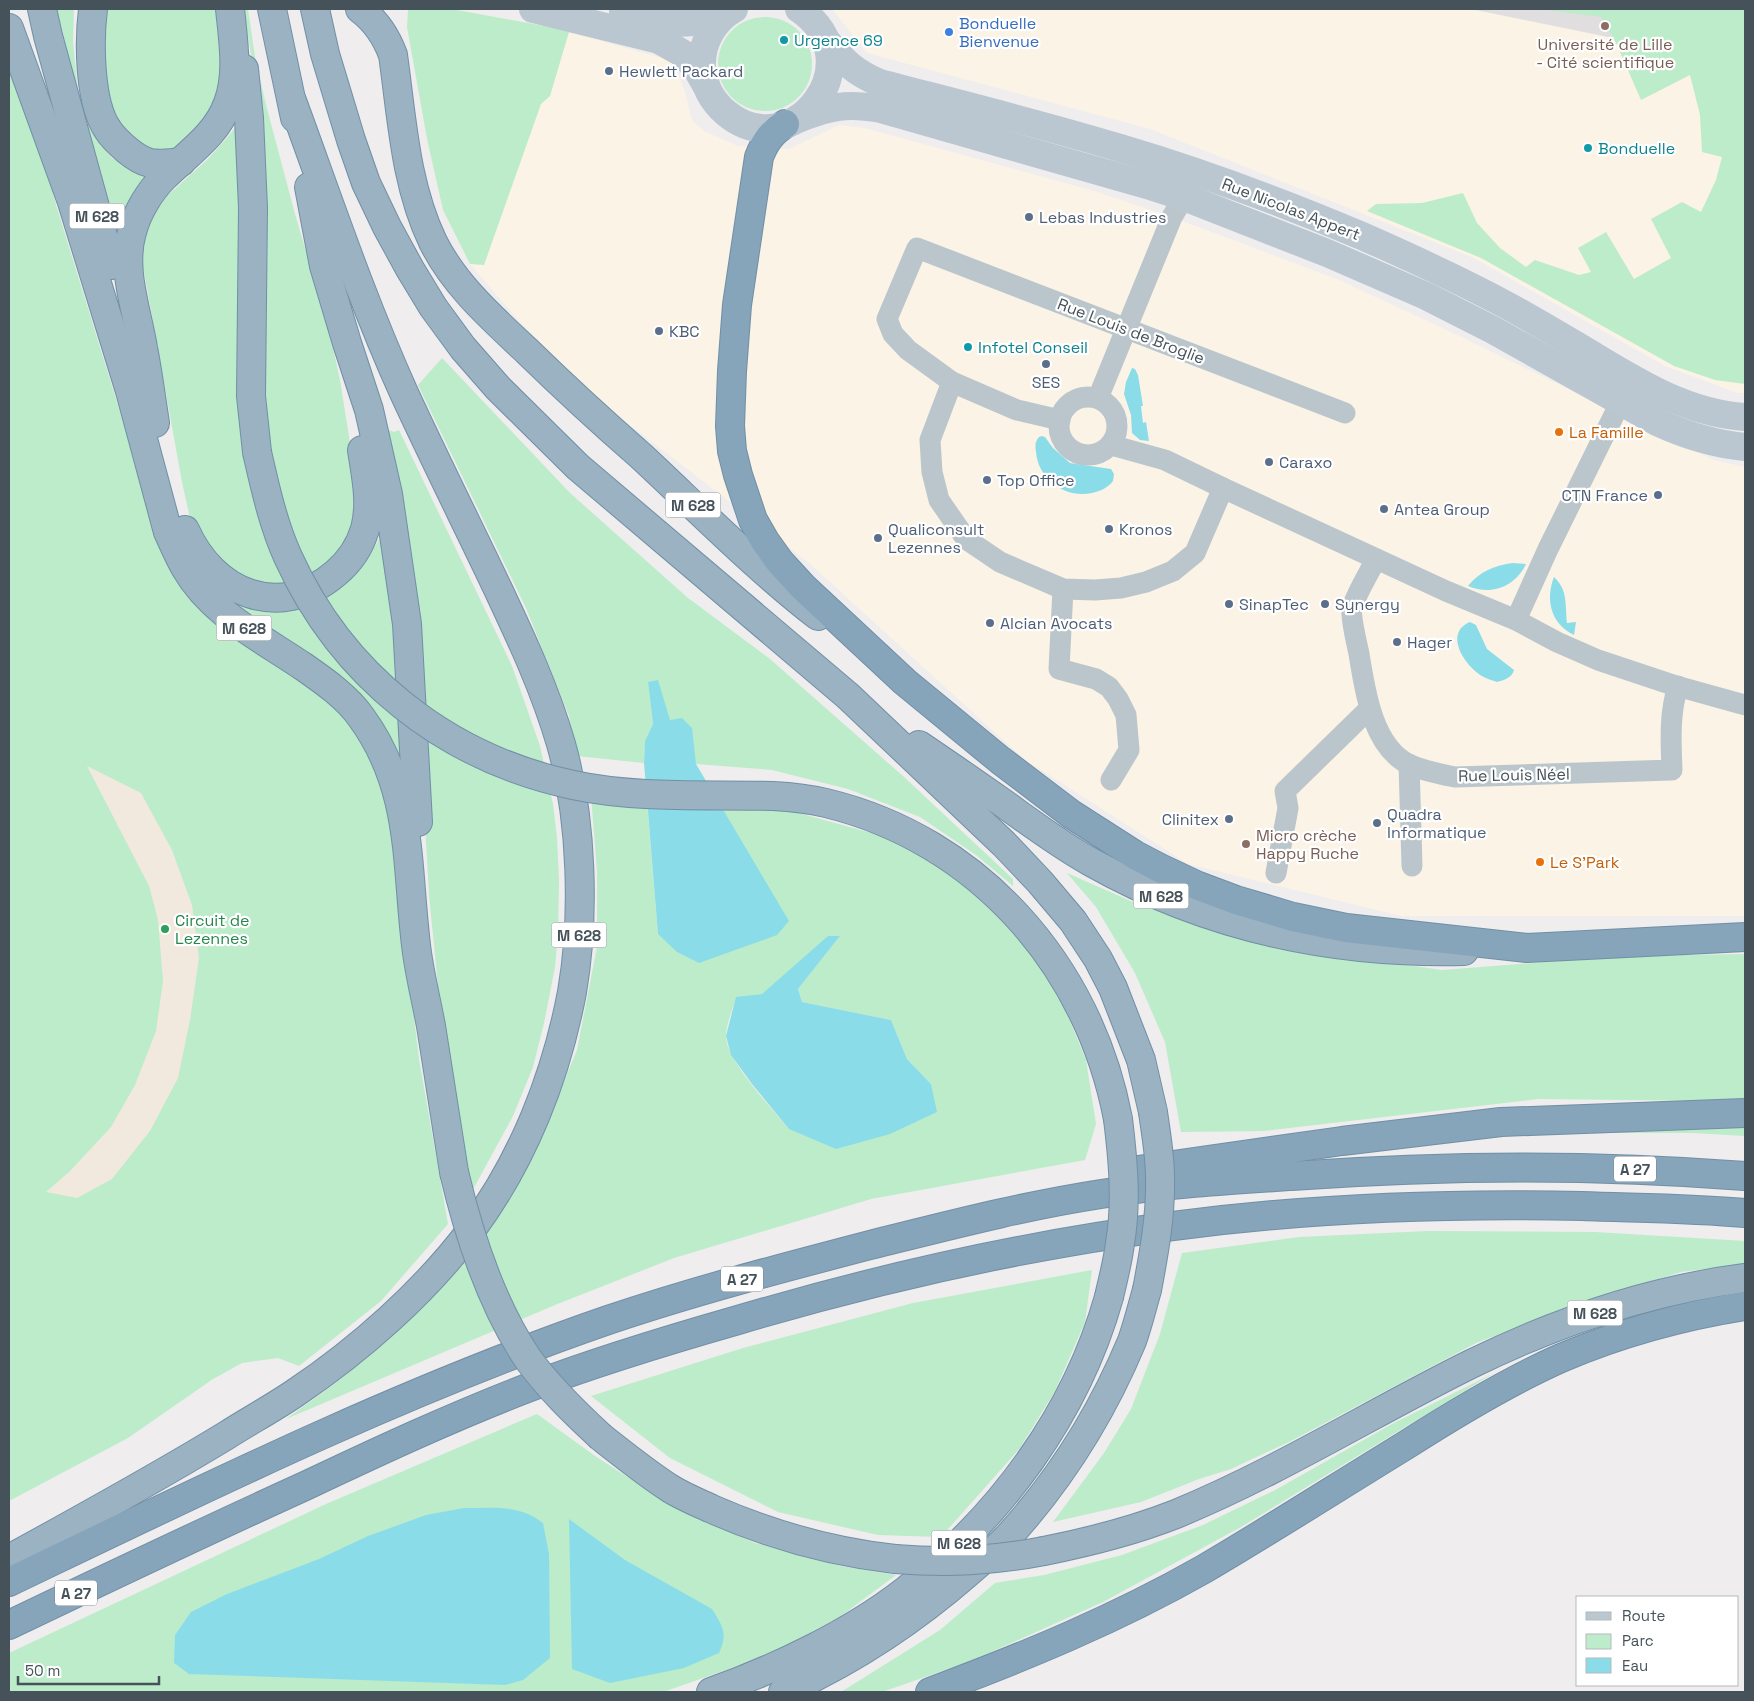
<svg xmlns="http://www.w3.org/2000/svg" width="1754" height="1701" font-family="'Space Grotesk',sans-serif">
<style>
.commercial{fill:#fbf3e5}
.education{fill:#e0dede}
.green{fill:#bcecca;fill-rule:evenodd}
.sand{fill:#f1e9dd}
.water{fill:#8adde8}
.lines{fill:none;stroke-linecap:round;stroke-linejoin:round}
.trunk-casing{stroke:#718fa6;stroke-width:30}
.motorway-casing{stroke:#718fa6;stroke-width:30}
.minor{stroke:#bbc6cc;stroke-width:21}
.secondary{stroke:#bbc7d0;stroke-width:28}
.trunk{stroke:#9ab2c2;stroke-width:28}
.motorway{stroke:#86a4ba;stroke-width:28}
.trunk-bridge-casing{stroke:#718fa6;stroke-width:30;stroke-linecap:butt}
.trunk-bridge{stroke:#9ab2c2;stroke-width:28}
.education-dot{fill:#8d6e63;stroke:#fff;stroke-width:2}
.shop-dot{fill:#3f7fe0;stroke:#fff;stroke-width:2}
.culture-dot{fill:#0f9aa8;stroke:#fff;stroke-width:2}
.service-dot{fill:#5c6f8a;stroke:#fff;stroke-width:2}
.food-dot{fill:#e8710a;stroke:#fff;stroke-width:2}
.leisure-dot{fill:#2e9e5b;stroke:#fff;stroke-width:2}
.labels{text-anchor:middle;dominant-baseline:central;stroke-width:4.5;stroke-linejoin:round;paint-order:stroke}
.shield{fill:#fff;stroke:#7e868b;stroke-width:1}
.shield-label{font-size:15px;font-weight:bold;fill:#465259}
.shop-label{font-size:16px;fill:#366cbe;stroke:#fff;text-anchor:start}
.culture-label{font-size:16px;fill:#0d838f;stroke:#fff;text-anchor:start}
.education-label{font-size:16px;fill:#785e54;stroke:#fff}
.service-label{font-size:16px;fill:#4e5e75;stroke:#fff;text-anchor:start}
.street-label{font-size:16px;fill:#465259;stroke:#fff}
.food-label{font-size:16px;fill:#c56008;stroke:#fff;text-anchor:start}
.leisure-label{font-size:16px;fill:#27864d;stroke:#fff;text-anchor:start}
</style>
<rect width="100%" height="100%" fill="#efeded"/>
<g class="commercial">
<path d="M408,9H452L550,27L673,61L684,89L692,120L704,131L738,146L789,149L839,125L865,128L1094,191L1172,217L1339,280L1451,332L1714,460L1745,467V916H1401L1188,864L1024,759L809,563L595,398L520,322L470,264L443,210L427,139L407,27Z"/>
<path d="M832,9H1471L1633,42L1745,9V393H1738L1665,366L1474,258L1150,129L867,53Z"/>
</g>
<path class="education" d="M1471,9H1681L1633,42Z"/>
<g class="green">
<path d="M50,9H74L73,42L80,110L95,137L112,158L133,168L153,172L116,252Z"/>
<path d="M103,9H220L223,41L220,87L206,122L181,147L170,151H156L144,148L130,139L108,106L100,48Z"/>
<path d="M244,9H248L255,57L266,105L295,214L330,334L340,380L356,481L355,512L351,534L341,553L301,584L262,586L213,561L190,518L182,482L142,261L144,233L157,205L209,158L231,133L237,124L263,376L259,107Z"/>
<path d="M408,9H452L550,27L569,32L550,96L541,104L484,265L470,264L443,210L427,139L407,27Z"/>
<path d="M1539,9H1745V384L1715,380L1674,366L1481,258L1367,211L1376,204L1422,203L1463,193L1477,223L1500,248L1526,267L1535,260L1579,275L1591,272L1578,248L1606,232L1634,279L1671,258L1651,219L1682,202L1701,212L1716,180L1722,157L1702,152L1700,115L1690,75L1641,100L1617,45L1601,17Z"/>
<circle cx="765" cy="64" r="47"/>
<path d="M9,53L30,110L57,208L157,532L302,679L332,704L352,727L370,759L383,789L393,845L419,1059L448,1224L381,1301L299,1366L278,1358L242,1363L213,1379L128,1438L9,1501Z"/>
<path d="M442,358L570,493L688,598L770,659L904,777L1013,879V886L976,855L920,817L848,789L772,770L696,764L648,682L653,724L645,741L644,763L577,756L569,716L526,608L418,385Z"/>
<path d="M388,430L394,432L399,430L512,666L540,746L553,804L557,838L559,881L558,932L555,967L544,1023L533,1067L513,1116L471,1193L440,1006L429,895L420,734L385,432Z"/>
<path d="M382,528L390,578L406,771L390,747L234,610L229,596L311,602L333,592L351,579L367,560L378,541Z"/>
<path d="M591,795L647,802L658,934L721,807L780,808L890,838L977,888L1052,978L1086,1060L1096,1124L1085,1160L871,1199L674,1258L555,1305L286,1419L329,1388L379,1348L433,1295L476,1248L530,1163L577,1050L597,947V872ZM840,936L798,989L802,1002L891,1020L907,1059L931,1084L789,1129C773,1110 725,1059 726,1036C726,1025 733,1008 736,998L762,994Z"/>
<path d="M1067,873L1142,906L1279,947L1442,970L1623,956L1745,954V1100L1716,1101L1539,1099L1264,1131L1181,1132L1165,1042L1135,973L1096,907Z"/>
<path d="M1745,1125V1136L1693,1133H1484Z"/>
<path d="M1428,1231L1595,1232L1745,1241V1264L1681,1272L1589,1300L1476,1343L1291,1441L1231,1469L1199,1479L1141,1502L1053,1522L1104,1453L1131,1409L1160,1334L1182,1253L1299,1237Z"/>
<path d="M1092,1270L1085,1322L1055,1391L1020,1448L941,1537L878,1535L778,1512L670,1458L591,1396L743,1348L913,1303Z"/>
<path d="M1494,1373L1241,1527L1103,1602L971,1661L882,1692H841L940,1630L995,1583L1044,1575L1122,1555L1203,1525L1277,1489L1392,1424Z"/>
<path d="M537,1414L595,1456L677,1509L755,1543L841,1566L896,1575L841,1616L769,1655L663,1692H9V1653L326,1504Z"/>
</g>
<path class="sand" d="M87,766L141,793L172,850L192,905L199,958L190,1020L178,1078L150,1131L112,1179L77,1198L46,1192L70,1171L111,1127L135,1085L156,1031L163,981L158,920L149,886Z"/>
<g class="water">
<path d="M1132,368L1135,369L1138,375L1143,406H1141L1143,423L1146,422L1149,441L1140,440L1132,433L1131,415L1124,394L1126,382Z"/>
<path d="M1042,436L1045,437L1053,448L1070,463L1111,469L1114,474L1113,481C1108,488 1100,491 1092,493C1065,499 1038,479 1036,452C1035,445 1035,442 1039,437Z"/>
<path d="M1513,563L1526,564C1515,587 1491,596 1468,586C1479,572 1495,565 1513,563Z"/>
<path d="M1554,577C1568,590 1565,604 1567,623L1576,622L1574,635C1551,624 1545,600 1554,577Z"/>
<path d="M1470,622L1476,625L1487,649L1514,670C1512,678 1504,680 1497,682C1492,680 1487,679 1482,676C1465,666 1443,633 1470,622Z"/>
<path d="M658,680L670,720L682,718L692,728L696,764L789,921L777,935L699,963L677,952L658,934L644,763L645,741L653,724L648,682Z"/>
<path d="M828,936H840L798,989L802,1002L891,1020L907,1059L931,1084L937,1112L890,1134L836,1149L789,1129L752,1084L731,1055L726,1036L736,997L762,994Z"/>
<path d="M464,1508C493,1508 519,1504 543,1523L549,1554L550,1658L523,1680L505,1685L189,1674L174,1663L175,1635L191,1612L227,1594L319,1559L368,1536L426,1515Z"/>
<path d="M569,1519L625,1560L712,1609C723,1627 728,1633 719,1653L684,1668L610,1683L572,1669Z"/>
</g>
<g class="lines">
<defs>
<g id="trunk">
<path d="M42,9L48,36L111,265"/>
<path d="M93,9C89,41 89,103 108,130C113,138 120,144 127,150C133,155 142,161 150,163C160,165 171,163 181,162"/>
<path d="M272,9L295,118"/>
<path d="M315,9L325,54L351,140L366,183L387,227L410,269L433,307L463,348L498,388L578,467L848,696L1004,844L1040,882L1073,921L1098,959L1113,988L1141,1060L1153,1112"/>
<path d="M360,9C376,21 386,36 393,55C402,118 405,184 433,242C455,286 492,318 527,351C564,387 602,422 641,456C699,510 755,567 818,616"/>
<path d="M9,28L72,202L130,391L168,532C174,545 179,557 186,569C212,614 263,639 304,667C324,681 347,697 361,717C413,788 406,862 416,945C419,972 426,999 431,1026C439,1075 446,1124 454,1172"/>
<path d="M244,69L249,118L253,208L251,396L257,452"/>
<path d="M309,187L324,266L347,343L369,410L388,494L407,624L418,822"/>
<path d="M155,423C151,398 148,373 143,348C137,311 121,269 132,232C137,212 150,191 164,177C187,154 217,135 228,103C239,74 233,39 230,9"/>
<path d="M185,530C213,593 279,622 336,573C349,562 360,546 365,529C372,503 366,477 362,450"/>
<path d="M919,745C947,764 975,783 1003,803C1031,823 1060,845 1091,862C1206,927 1333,954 1464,951"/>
<path d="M773,796C791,797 809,799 826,803C979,840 1089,966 1118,1119"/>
<path d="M601,1437C624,1455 646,1473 671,1489C684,1497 699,1503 712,1509C771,1535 832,1552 895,1559"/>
<path d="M1044,1551C1089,1542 1133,1531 1176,1514C1278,1472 1372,1413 1471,1364C1557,1322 1650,1290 1745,1278"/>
<path d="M9,1559C82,1519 155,1479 227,1435C249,1421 273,1408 295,1393C359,1350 425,1292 472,1229C523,1160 556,1077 572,992C585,917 582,818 561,744C545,689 521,638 497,587C466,522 434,458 404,393C361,298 328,199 292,101"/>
<path d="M711,1692C776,1669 851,1633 905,1591C1001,1516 1076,1414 1109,1297"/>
<path d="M783,1692C851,1662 914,1620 970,1571C982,1560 996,1550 1007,1538C1060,1480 1102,1413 1132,1341C1138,1324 1142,1307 1147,1290"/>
</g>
<g id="motorway">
<path d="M785,124C771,133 765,142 759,157L737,305L732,371L730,426L732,451L738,475L753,520L765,541L780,562L803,587L905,682L1000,760L1071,814L1135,855L1160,868L1196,885L1236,900L1293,917L1346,928L1527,948L1745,937"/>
<path d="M1138,1170L1342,1141L1501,1122L1745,1113"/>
<path d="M9,1582C205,1488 402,1391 608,1320C694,1291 782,1268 870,1245C947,1226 1023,1206 1101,1194C1164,1184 1228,1180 1291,1176C1443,1165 1594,1164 1745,1176"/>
<path d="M9,1625C107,1578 206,1531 305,1486C379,1451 454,1416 530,1387C598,1361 668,1340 738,1320C880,1278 1026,1245 1173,1226C1309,1208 1445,1203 1582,1206C1636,1208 1691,1208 1745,1213"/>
<path d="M930,1692C1024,1657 1116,1619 1204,1569C1272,1529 1339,1486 1406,1445C1456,1413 1507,1382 1561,1358C1620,1333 1682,1316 1745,1306"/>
</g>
</defs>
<use href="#trunk" class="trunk-casing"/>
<use href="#motorway" class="motorway-casing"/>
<g class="minor">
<path d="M952,382L1017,410L1060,420"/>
<circle cx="1088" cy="426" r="29"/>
<path d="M1098,398L1172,217L1184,197"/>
<path d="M1111,445L1165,460L1223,488L1195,553L1173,571L1146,582L1121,588L1095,590L1063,589L1000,562L966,539L939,500L932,472L930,440L952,382L908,350L893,334L887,319L917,248L1345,413"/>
<path d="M1223,488L1446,591L1516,620L1557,642L1598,660L1673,685L1745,705"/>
<path d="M1376,559C1369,573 1356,594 1352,608C1350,616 1357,644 1359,654C1365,690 1372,747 1410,765C1424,771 1440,774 1455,777L1672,770C1671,742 1669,714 1678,686"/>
<path d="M1063,589L1059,669L1096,679L1109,687L1118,699L1126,715L1129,750L1111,780"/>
<path d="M1516,620L1548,549L1620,403"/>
<path d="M1409,764L1412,866"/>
<path d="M1276,873L1288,808L1285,791L1369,709"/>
</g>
<g class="secondary">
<path d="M533,9L659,40L682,53L698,71L706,85"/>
<path d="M734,9C714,20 701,43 702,66C703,84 712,101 726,113C792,168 876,61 799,9"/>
<path d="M623,12C645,17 669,25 692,22C705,20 717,15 729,11"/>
<path d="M825,39C842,60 855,73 880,83C960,104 1041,124 1120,148C1201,172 1284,203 1362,236C1412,258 1462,281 1510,307C1537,322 1564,338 1591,354C1639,383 1687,413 1745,417"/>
<path d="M798,119C830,106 847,103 881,109L1147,185L1184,197L1327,253L1426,296L1493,330L1657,422C1685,435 1714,444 1745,447"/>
</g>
<use href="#trunk" class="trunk"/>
<use href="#motorway" class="motorway"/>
<defs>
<g id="trunk-bridge">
<path d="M257,452C265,487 273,524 288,557C342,676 446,758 573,785C639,799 706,794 773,796"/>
<path d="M454,1172C469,1236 491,1304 528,1359C549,1388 575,1413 601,1437"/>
<path d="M1147,1290C1154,1253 1161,1215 1160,1177C1160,1155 1156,1134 1153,1112"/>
<path d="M1109,1297C1113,1279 1118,1261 1120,1243C1127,1202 1123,1160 1118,1119"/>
<path d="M895,1559C948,1563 992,1561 1044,1551"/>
</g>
</defs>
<use href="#trunk-bridge" class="trunk-bridge-casing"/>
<use href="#trunk-bridge" class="trunk-bridge"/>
</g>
<g class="education-dot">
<circle cx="1605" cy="26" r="5"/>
<circle cx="1246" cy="844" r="5"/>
</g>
<circle class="shop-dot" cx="949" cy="32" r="5"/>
<g class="culture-dot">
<circle cx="784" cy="40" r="5"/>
<circle cx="1588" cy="148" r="5"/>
<circle cx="968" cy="347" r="5"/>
</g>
<g class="service-dot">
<circle cx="609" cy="71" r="5"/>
<circle cx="1029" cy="217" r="5"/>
<circle cx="659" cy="331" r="5"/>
<circle cx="1046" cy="364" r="5"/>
<circle cx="1269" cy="462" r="5"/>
<circle cx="987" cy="480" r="5"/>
<circle cx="1658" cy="495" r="5"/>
<circle cx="1384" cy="509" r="5"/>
<circle cx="1109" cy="529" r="5"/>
<circle cx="878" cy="538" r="5"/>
<circle cx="1229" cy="604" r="5"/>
<circle cx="1325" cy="604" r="5"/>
<circle cx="990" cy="623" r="5"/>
<circle cx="1397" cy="642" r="5"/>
<circle cx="1229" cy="819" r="5"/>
<circle cx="1377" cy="823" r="5"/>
</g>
<g class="food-dot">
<circle cx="1559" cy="432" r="5"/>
<circle cx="1540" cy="862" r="5"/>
</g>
<circle class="leisure-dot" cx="165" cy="929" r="5"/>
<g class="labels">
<g class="shield">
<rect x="69.5" y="203.5" width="55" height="25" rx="4"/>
<rect x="665.5" y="492.5" width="55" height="25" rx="4"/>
<rect x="216.5" y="615.5" width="55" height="25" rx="4"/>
<rect x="1133.5" y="883.5" width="55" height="25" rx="4"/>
<rect x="551.5" y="922.5" width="55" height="25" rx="4"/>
<rect x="1614" y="1156.5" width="42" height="25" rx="4"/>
<rect x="721" y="1266.5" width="42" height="25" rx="4"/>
<rect x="1567.5" y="1300.5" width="55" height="25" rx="4"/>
<rect x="931.5" y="1530.5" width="55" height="25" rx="4"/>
<rect x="55" y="1580.5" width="42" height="25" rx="4"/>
</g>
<g class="shield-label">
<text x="97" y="216">M 628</text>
<text x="693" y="505">M 628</text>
<text x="244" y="628">M 628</text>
<text x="1161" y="896">M 628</text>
<text x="579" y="935">M 628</text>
<text x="1635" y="1169">A 27</text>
<text x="742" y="1279">A 27</text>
<text x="1595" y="1313">M 628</text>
<text x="959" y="1543">M 628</text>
<text x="76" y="1593">A 27</text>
</g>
<g class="shop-label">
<text x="959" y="23">Bonduelle<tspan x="959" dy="18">Bienvenue</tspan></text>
</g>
<g class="culture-label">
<text x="794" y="40">Urgence 69</text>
<text x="1598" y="148">Bonduelle</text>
<text x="978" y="347">Infotel Conseil</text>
</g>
<g class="education-label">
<text x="1605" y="44">Université de Lille<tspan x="1605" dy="18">‐ Cité scientifique</tspan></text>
<text x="1256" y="835" text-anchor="start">Micro crèche<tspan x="1256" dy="18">Happy Ruche</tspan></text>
</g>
<g class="service-label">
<text x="619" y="71">Hewlett Packard</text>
<text x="1039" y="217">Lebas Industries</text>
<text x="669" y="331">KBC</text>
<text x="1046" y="382" text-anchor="middle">SES</text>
<text x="1279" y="462">Caraxo</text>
<text x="997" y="480">Top Office</text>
<text x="1648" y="495" text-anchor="end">CTN France</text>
<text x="1394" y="509">Antea Group</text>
<text x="888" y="529">Qualiconsult<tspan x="888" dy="18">Lezennes</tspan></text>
<text x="1119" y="529">Kronos</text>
<text x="1239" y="604">SinapTec</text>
<text x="1335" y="604">Synergy</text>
<text x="1000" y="623">Alcian Avocats</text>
<text x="1407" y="642">Hager</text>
<text x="1387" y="814">Quadra<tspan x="1387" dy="18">Informatique</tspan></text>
<text x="1219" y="819" text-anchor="end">Clinitex</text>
</g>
<g class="street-label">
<text transform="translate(1291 209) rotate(21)">Rue Nicolas Appert</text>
<text transform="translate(1131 331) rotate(21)">Rue Louis de Broglie</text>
<text transform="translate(1514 775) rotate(-1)">Rue Louis Néel</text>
</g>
<g class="food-label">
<text x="1569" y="432">La Famille</text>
<text x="1550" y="862">Le S'Park</text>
</g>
<g class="leisure-label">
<text x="175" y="920">Circuit de<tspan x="175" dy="18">Lezennes</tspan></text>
</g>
</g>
<rect width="1754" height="1701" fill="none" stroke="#465259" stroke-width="20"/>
<rect x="1576" y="1596" width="162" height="90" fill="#ffffff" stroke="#b5babd"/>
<rect x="1586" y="1612" width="25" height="8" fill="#bbc7d0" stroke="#b5babd"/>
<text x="1622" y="1621" font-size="15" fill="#465259">Route</text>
<rect x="1586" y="1634" width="25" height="15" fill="#bcecca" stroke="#b5babd"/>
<text x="1622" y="1646" font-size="15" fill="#465259">Parc</text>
<rect x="1586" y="1658" width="25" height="15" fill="#8adde8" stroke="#b5babd"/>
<text x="1622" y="1671" font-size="15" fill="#465259">Eau</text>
<path d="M18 1676v8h141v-8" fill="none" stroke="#465259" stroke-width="2.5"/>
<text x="25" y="1676" font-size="15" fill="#465259" stroke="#ffffff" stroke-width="4" paint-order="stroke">50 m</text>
</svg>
